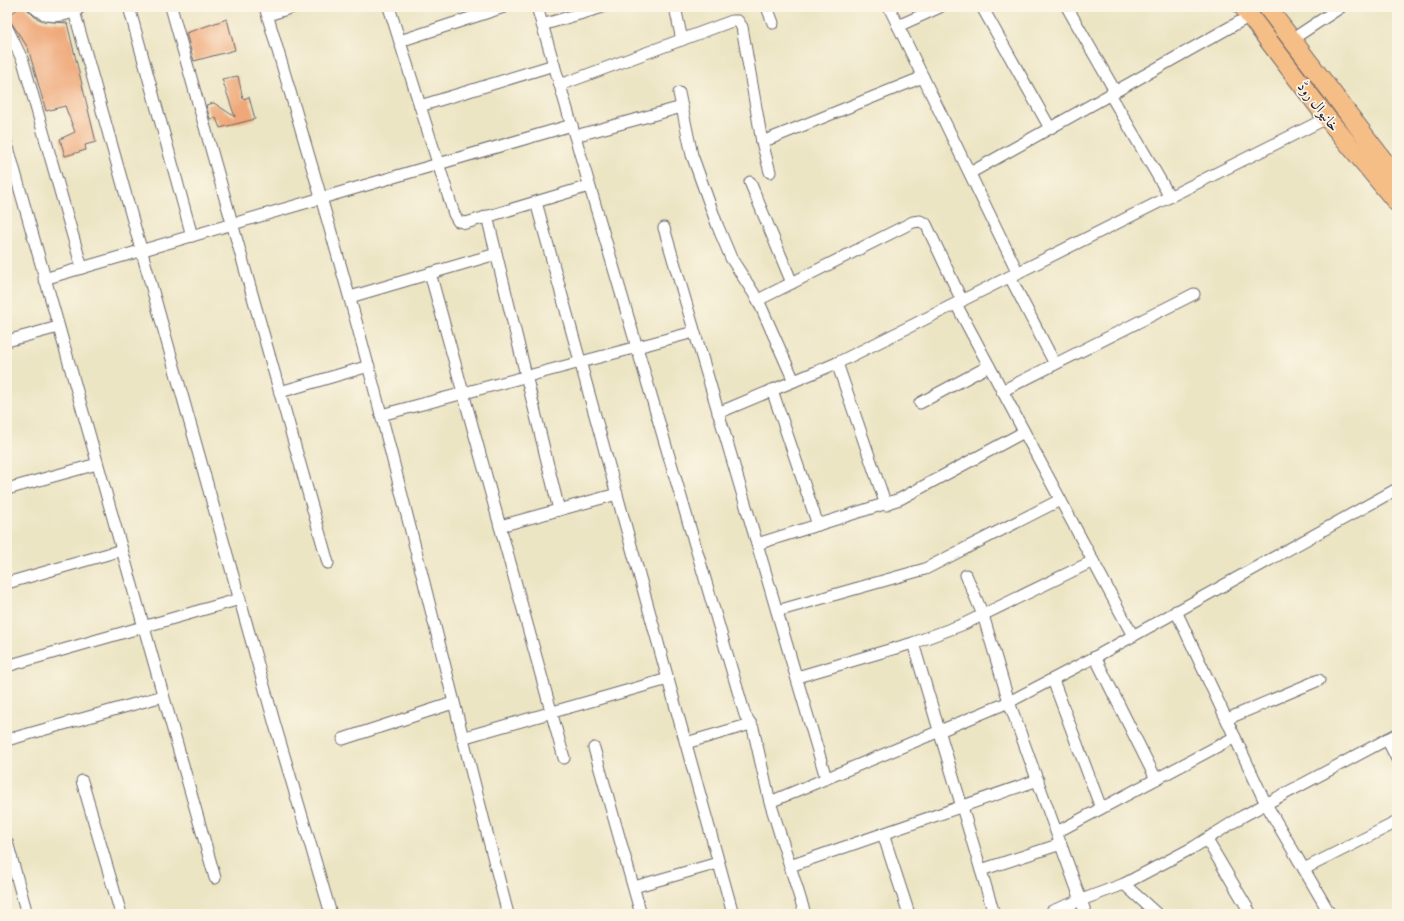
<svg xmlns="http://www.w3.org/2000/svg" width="1404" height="921" font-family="'EB Garamond',Amiri,serif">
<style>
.building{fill:#efa879}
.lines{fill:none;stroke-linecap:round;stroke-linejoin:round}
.minor-casing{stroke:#69666b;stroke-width:13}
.primary-casing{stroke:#69666b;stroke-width:20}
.minor{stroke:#fff;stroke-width:11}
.primary{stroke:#f6be87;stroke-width:18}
.labels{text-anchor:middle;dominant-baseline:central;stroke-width:3.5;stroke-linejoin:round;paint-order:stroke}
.street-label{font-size:15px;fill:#22223b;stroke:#fcf5e5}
</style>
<rect width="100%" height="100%" fill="#fcf5e5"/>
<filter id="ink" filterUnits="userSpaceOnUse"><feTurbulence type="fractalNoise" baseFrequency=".025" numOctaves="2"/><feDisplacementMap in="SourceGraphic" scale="8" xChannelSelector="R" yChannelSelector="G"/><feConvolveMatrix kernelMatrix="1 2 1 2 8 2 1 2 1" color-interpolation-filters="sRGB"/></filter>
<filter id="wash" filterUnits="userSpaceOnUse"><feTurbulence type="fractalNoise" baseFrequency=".012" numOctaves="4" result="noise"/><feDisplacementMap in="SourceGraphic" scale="16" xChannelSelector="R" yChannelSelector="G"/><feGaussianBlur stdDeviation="0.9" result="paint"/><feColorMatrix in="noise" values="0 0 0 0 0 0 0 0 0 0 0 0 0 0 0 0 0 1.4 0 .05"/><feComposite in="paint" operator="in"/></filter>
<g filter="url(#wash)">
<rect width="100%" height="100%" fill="#ece5c4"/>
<g id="blocks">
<g class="building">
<path d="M21,7H25L35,17L43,21L67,23L96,142L85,145L86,150L65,156L60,139L75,132L65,106L46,111L28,48L7,16Z"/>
<path d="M227,19L235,50L194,61L186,33Z"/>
<path d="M238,76L243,99L249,97L255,119L220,128L216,118L210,119L206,105L214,103L235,117L222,79Z"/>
</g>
</g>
</g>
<g filter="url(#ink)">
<use href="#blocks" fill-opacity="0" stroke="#69666b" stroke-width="1"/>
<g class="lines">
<defs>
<g id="minor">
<path d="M34,7C47,20 68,17 81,7"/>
<path d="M129,7L192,236"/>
<path d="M171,7L328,563"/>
<path d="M265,7C300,126 336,245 368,365C417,548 460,732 508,914"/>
<path d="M389,7L454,214L458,221L466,223L589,186"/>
<path d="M537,7L745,715L753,728L770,802L805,914"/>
<path d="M675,7L682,40"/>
<path d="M767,7L773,23"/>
<path d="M889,7L1018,273"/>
<path d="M982,7L1050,128"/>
<path d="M1067,7L1115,91"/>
<path d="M74,11L275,725L331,914"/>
<path d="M268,15L293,7"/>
<path d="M542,25L603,7"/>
<path d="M898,26L940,7"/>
<path d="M7,28L23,61L82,268"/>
<path d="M1291,40L1341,7"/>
<path d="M400,41L504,7"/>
<path d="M560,85L732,21H738L742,27L762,142L770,172"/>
<path d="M679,93L692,155L718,227L731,258L758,300L794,381"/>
<path d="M1110,94L1170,197"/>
<path d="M420,106L554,65"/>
<path d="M575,136L682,107"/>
<path d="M762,142L923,77"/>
<path d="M7,144L215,878"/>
<path d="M970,173L1250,16"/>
<path d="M750,182L792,283"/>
<path d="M536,202L733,914"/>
<path d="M487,216L559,510"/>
<path d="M664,228L826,778"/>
<path d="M430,273L564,758"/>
<path d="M1010,277L1055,364"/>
<path d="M44,279L572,125"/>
<path d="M350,297L496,254"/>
<path d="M758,300L913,222L920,221L926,224L962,301"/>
<path d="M956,304L1133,636"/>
<path d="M7,341L58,327"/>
<path d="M837,363L886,505"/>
<path d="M772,390L818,525"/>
<path d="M1002,391L1194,294"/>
<path d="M280,392L369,366"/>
<path d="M920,403L989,366"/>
<path d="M718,413L837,363L1327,118"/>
<path d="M381,415L694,332"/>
<path d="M7,489L97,464"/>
<path d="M500,526L617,494"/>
<path d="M757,544L900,499L1024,432"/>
<path d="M966,575L983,615L1009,702L1086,914"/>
<path d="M7,583L122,550"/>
<path d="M777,611L925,569L1060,500"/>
<path d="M1176,611L1266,804L1330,914"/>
<path d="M913,643L994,914"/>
<path d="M1095,657L1156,779"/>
<path d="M7,666L240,599"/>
<path d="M797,677L913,643L964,624L1093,561"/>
<path d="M1053,680L1101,808"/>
<path d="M1227,719L1319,680"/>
<path d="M462,738L668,679"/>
<path d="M343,739L453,703"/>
<path d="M1387,739L1397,759"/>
<path d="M7,740L163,696"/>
<path d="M686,743L751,724"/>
<path d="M594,748L641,914"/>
<path d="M82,781L121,914"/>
<path d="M770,802L1009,702L1095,657L1397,489"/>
<path d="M1057,832L1235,737"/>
<path d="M883,834L909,914"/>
<path d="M1207,840L1251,914"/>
<path d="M7,842L27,914"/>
<path d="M790,866L1038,780"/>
<path d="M1304,869L1397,822"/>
<path d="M981,870L1061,844"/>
<path d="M1124,884L1157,914"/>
<path d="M634,887L718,863"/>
<path d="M1052,911L1124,884L1194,847L1243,816L1397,734"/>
</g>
<g id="primary">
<path d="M1243,7L1327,118L1397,203"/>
<path d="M1267,7L1397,178"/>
</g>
</defs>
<use href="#minor" class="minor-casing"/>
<use href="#primary" class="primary-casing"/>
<use href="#minor" class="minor"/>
<use href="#primary" class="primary"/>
</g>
</g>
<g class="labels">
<g class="street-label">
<text transform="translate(1319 106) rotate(52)">خانیوال روڈ</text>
</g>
</g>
<rect width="1404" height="921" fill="none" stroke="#fcf5e5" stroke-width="24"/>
</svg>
